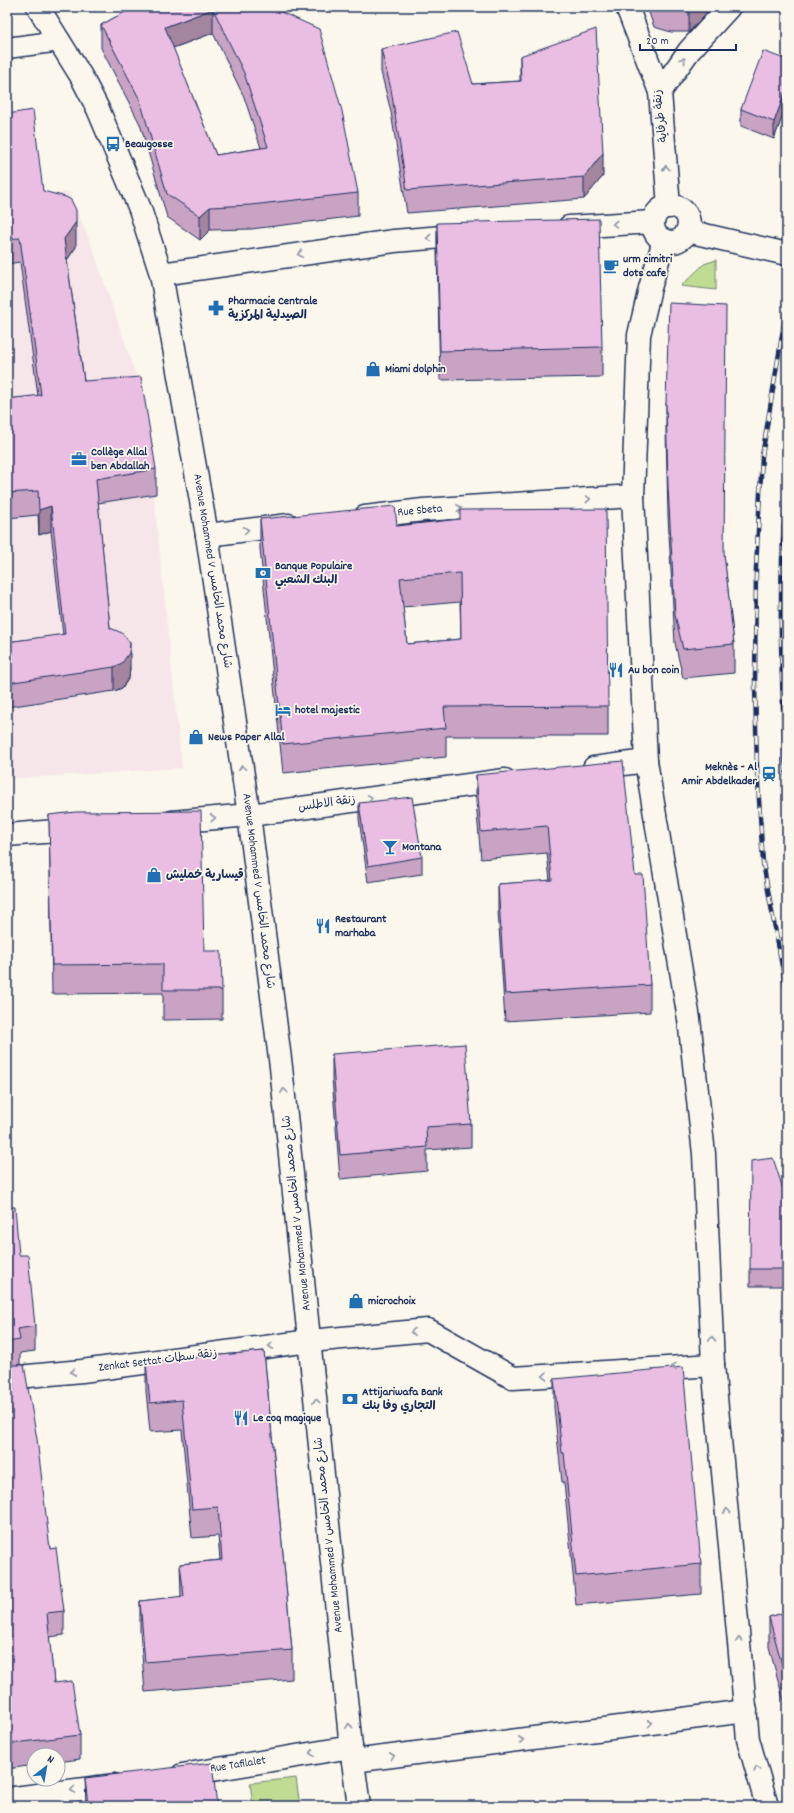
<svg xmlns="http://www.w3.org/2000/svg" width="794" height="1813" font-family="Dekko,'Playpen Sans Arabic',sans-serif">
<style>
.built{fill:#f6e6e9}
.green{fill:#c0db92;stroke:#6e8578}
.lines{fill:none;stroke-linecap:round;stroke-linejoin:round}
.pedestrian-casing{stroke:#1b2f5e;stroke-width:23}
.minor-casing{stroke:#1b2f5e;stroke-width:25}
.secondary-casing{stroke:#1b2f5e;stroke-width:25}
.pedestrian{stroke:#fbf7ec;stroke-width:20}
.minor{stroke:#fbf7ec;stroke-width:22}
.secondary{stroke:#fbf7ec;stroke-width:22}
.rail-casing{stroke:#1b2f5e;stroke-width:4.5}
.rail{stroke:#fbf7ec;stroke-width:3;stroke-dasharray:9;stroke-linecap:butt}
.wall{fill:#c9a3c3;stroke:#1b2f5e;fill-rule:evenodd}
.shaded-wall{fill:#a4859f;stroke:#1b2f5e}
.building{fill:#eabee3;stroke:#1b2f5e;fill-rule:evenodd}
.oneway{stroke:#8b93a5}
.labels{text-anchor:middle;dominant-baseline:central;stroke-width:3.5;stroke-linejoin:round;paint-order:stroke}
.street-label{font-size:12px;fill:#1b2f5e;stroke:#fbf7ec}
.poi-label{font-size:12px;font-weight:bold;fill:#1b2f5e;stroke:#fbf7ec;text-anchor:start}
</style>
<rect width="100%" height="100%" fill="#fbf7ec"/>
<filter id="ink" filterUnits="userSpaceOnUse"><feTurbulence type="fractalNoise" baseFrequency=".025" numOctaves="2"/><feDisplacementMap in="SourceGraphic" scale="8" xChannelSelector="R" yChannelSelector="G"/><feConvolveMatrix kernelMatrix="1 2 1 2 8 2 1 2 1" color-interpolation-filters="sRGB"/></filter>
<g filter="url(#ink)">
<path class="built" d="M69,192L92,246L144,399L182,768L7,779V198Z"/>
<g class="green">
<path d="M716,260V290L681,286L704,264Z"/>
<path d="M296,1778L300,1806H253L250,1783Z"/>
</g>
<g class="lines">
<defs>
<path id="pedestrian" d="M7,48L60,41"/>
<g id="minor">
<path d="M627,7L660,92L669,207"/>
<path d="M660,92L689,51L729,7"/>
<circle cx="671" cy="224" r="18"/>
<path d="M569,227L653,222"/>
<path d="M687,231L787,254"/>
<path d="M664,240L650,288L639,335L633,496L646,761L689,1019L704,1154L713,1365L748,1739L767,1806"/>
<path d="M161,274L394,241L467,235"/>
<path d="M365,517L423,510L633,496"/>
<path d="M207,535L289,525"/>
<path d="M594,768L646,761"/>
<path d="M172,822L249,815L505,780"/>
<path d="M7,835L80,829"/>
<path d="M7,1378L82,1371L310,1341L428,1330L513,1378L713,1365"/>
<path d="M353,1761L746,1711"/>
<path d="M182,1775L351,1747"/>
<path d="M7,1799L115,1785"/>
</g>
<path id="secondary" d="M38,7L81,76L98,109L140,209L161,274L207,535L249,815L281,1067L351,1747L359,1806"/>
</defs>
<use href="#pedestrian" class="pedestrian-casing"/>
<use href="#minor" class="minor-casing"/>
<use href="#secondary" class="secondary-casing"/>
<use href="#pedestrian" class="pedestrian"/>
<use href="#minor" class="minor"/>
<use href="#secondary" class="secondary"/>
<defs>
<g id="rail">
<path d="M787,305L762,456L756,568L755,685L757,768L763,863L787,993"/>
<path d="M787,493C776,592 782,692 787,791"/>
</g>
</defs>
<use href="#rail" class="rail-casing"/>
<use href="#rail" class="rail"/>
</g>
<g class="wall">
<path d="M134,7H270L358,193V216L251,229L210,230L200,240L167,217L140,124L101,48V25ZM213,33L244,97L261,148L216,155L173,48Z"/>
<path d="M647,7H712L689,32H671L654,27Z"/>
<path d="M381,49L473,84L520,81V56L603,176L584,199L407,213L391,112L381,72Z"/>
<path d="M787,60V104L774,139L741,126V109Z"/>
<path d="M7,114L43,191L76,247L67,260L84,381L156,469V494L98,503L110,628L130,667L129,678L122,688L114,691L7,707V642L63,635L51,531L39,535L38,515L7,518V399L38,396L20,262L7,264Z"/>
<path d="M437,223L602,347V377L440,380L437,252Z"/>
<path d="M666,403L724,555L734,644V673L683,678L675,643L668,516L666,431Z"/>
<path d="M260,519L397,526L460,519L608,706V736H446V757L283,773L260,549ZM460,602L461,639L407,644L403,607Z"/>
<path d="M476,775L635,875L650,985V1012L505,1021L498,911V884L550,881L547,853L481,859L476,802Z"/>
<path d="M359,803L422,857V874L368,882L359,819Z"/>
<path d="M49,815L204,951L222,990V1019L163,1020V993L52,994Z"/>
<path d="M332,1054L471,1124V1147L427,1150V1171L340,1179L332,1078Z"/>
<path d="M787,1201V1286H750V1269Z"/>
<path d="M7,1207L19,1255L35,1326V1351L20,1353V1364L17,1365L50,1549L64,1611V1635L49,1637L54,1683L80,1735V1759L58,1762V1755H34V1765L7,1769Z"/>
<path d="M264,1351L292,1650V1679L145,1692L140,1630V1601L181,1597L180,1564L220,1560L218,1536L192,1538L182,1430L150,1432L146,1391V1362Z"/>
<path d="M554,1379L701,1564V1594L576,1605L564,1482H562L554,1408Z"/>
<path d="M787,1612V1713L769,1647V1617Z"/>
<path d="M85,1778L217,1806H86Z"/>
</g>
<g class="shaded-wall">
<path d="M689,7H712L689,32Z"/>
<path d="M213,9V33L165,51V27Z"/>
<path d="M787,87V104L774,139V122Z"/>
<path d="M603,153V176L584,199V177Z"/>
<path d="M210,207V230L200,240V216Z"/>
<path d="M76,222V247L64,264V239Z"/>
<path d="M51,506V531L39,535V510Z"/>
<path d="M130,643V667L129,678L122,688L114,691V667Z"/>
</g>
<g class="building">
<path d="M134,7H270L319,29L342,111L358,193L251,205L210,207L200,216L167,194L140,100L101,25ZM213,9L244,73L268,147L216,155L165,27Z"/>
<path d="M596,29L603,153L584,177L407,190L391,89L381,49L457,32L473,84L521,81L520,56Z"/>
<path d="M763,51L787,60V87L774,122L741,109Z"/>
<path d="M33,110L43,191L66,197L71,200L76,210V222L64,239L84,381L141,377L156,469L96,479L110,628L122,633L130,643L129,653L122,663L114,667L7,683V642L65,634L51,506L39,510L38,491L7,493V399L41,395L20,238L7,239V114Z"/>
<path d="M599,219L602,347L440,351L437,223Z"/>
<path d="M669,303L726,306L724,553L734,644L683,649L675,615L668,487L666,403Z"/>
<path d="M395,506L397,526L460,519V510L606,509L608,706L444,707L446,728L283,744L260,519ZM460,573L461,639L407,644L400,578Z"/>
<path d="M623,761L635,875H643L650,985L505,994L498,884L552,880L547,826L481,832L476,775Z"/>
<path d="M412,797L422,857L368,866L359,803Z"/>
<path d="M201,811L204,951H221L222,990H163V964L52,965L49,815L76,812Z"/>
<path d="M465,1044L471,1124L426,1127L427,1147L340,1155L332,1054Z"/>
<path d="M773,1158L787,1201V1269H750L751,1161Z"/>
<path d="M7,1207H15L19,1255H28L35,1326L18,1329L20,1340L7,1342Z"/>
<path d="M264,1351L292,1650L145,1662L140,1601L184,1596L180,1564L222,1560L218,1507L192,1509L182,1400L150,1403L146,1362Z"/>
<path d="M7,1365H24L37,1439L50,1549L56,1548L64,1611L47,1613L54,1683L72,1681L80,1735L7,1744Z"/>
<path d="M683,1367L701,1564L576,1576L564,1453H562L554,1379Z"/>
<path d="M787,1612V1683L769,1617Z"/>
<path d="M212,1763L217,1806H88L85,1778Z"/>
</g>
<defs><path id="oneway-chevron" d="M-2-3.5L2.5 0L-2 3.5" fill="none" stroke-width="1.6" stroke-linecap="round" stroke-linejoin="round"/></defs>
<g class="oneway">
<use href="#oneway-chevron" transform="translate(683 60) rotate(-54)"/>
<use href="#oneway-chevron" transform="translate(666 168) rotate(-95)"/>
<use href="#oneway-chevron" transform="translate(615 224) rotate(176)"/>
<use href="#oneway-chevron" transform="translate(429 238) rotate(176)"/>
<use href="#oneway-chevron" transform="translate(300 254) rotate(172)"/>
<use href="#oneway-chevron" transform="translate(588 499) rotate(-4)"/>
<use href="#oneway-chevron" transform="translate(459 508) rotate(-4)"/>
<use href="#oneway-chevron" transform="translate(246 530) rotate(-7)"/>
<use href="#oneway-chevron" transform="translate(242 768) rotate(-98)"/>
<use href="#oneway-chevron" transform="translate(370 798) rotate(-8)"/>
<use href="#oneway-chevron" transform="translate(213 818) rotate(-5)"/>
<use href="#oneway-chevron" transform="translate(284 1091) rotate(-97)"/>
<use href="#oneway-chevron" transform="translate(413 1332) rotate(175)"/>
<use href="#oneway-chevron" transform="translate(712 1339) rotate(-92)"/>
<use href="#oneway-chevron" transform="translate(271 1346) rotate(173)"/>
<use href="#oneway-chevron" transform="translate(674 1367) rotate(176)"/>
<use href="#oneway-chevron" transform="translate(73 1372) rotate(174)"/>
<use href="#oneway-chevron" transform="translate(545 1376) rotate(176)"/>
<use href="#oneway-chevron" transform="translate(316 1401) rotate(-96)"/>
<use href="#oneway-chevron" transform="translate(727 1511) rotate(-95)"/>
<use href="#oneway-chevron" transform="translate(739 1640) rotate(-95)"/>
<use href="#oneway-chevron" transform="translate(650 1723) rotate(-7)"/>
<use href="#oneway-chevron" transform="translate(349 1726) rotate(-96)"/>
<use href="#oneway-chevron" transform="translate(521 1740) rotate(-7)"/>
<use href="#oneway-chevron" transform="translate(312 1753) rotate(171)"/>
<use href="#oneway-chevron" transform="translate(392 1756) rotate(-7)"/>
<use href="#oneway-chevron" transform="translate(757 1769) rotate(-106)"/>
<use href="#oneway-chevron" transform="translate(73 1790) rotate(173)"/>
</g>
</g>
<defs>
<symbol id="bus-bare" viewBox="-9 -9 18 18"><path d="M-5-6H5V4H4V6H2V4H-2V6H-4V4H-5ZM-3.5-4V0h7V-4ZM-3.5 1.2v1.5H-2V1.2ZM2 1.2v1.5H3.5V1.2Z" fill="#1f6fb2" stroke="#fbf7ec" stroke-width="2.5" paint-order="stroke"/></symbol>
<symbol id="cafe-bare" viewBox="-9 -9 18 18"><path d="M-5.5-4.5H6V0H3Q3 3.5 0 3.5H-2.5Q-5.5 3.5-5.5 0ZM3-3.2v2h1.7v-2ZM-6 4.5H4V6H-6Z" fill="#1f6fb2" stroke="#fbf7ec" stroke-width="2.5" paint-order="stroke"/></symbol>
<symbol id="pharmacy-bare" viewBox="-9 -9 18 18"><path d="M-2-6h4v4h4v4h-4v4h-4v-4h-4v-4h4Z" fill="#1f6fb2" stroke="#fbf7ec" stroke-width="2.5" paint-order="stroke"/></symbol>
<symbol id="shop-bare" viewBox="-9 -9 18 18"><path d="M-5-2.5h2.3a2.7 3.5 0 0 1 5.4 0H5L5.5 6h-11ZM-1.5-2.5h3a1.5 2.3 0 0 0-3 0Z" fill="#1f6fb2" stroke="#fbf7ec" stroke-width="2.5" paint-order="stroke"/></symbol>
<symbol id="office-bare" viewBox="-9 -9 18 18"><path d="M-6-3h4V-5.5h4V-3h4V5H-6ZM-1-4.5V-3h2v-1.5ZM-6 0V1H6V0Z" fill="#1f6fb2" stroke="#fbf7ec" stroke-width="2.5" paint-order="stroke"/></symbol>
<symbol id="bank-bare" viewBox="-9 -9 18 18"><path d="M-6-4H6V4H-6ZM0-2.3a2.3 2.3 0 1 0 0 4.6a2.3 2.3 0 1 0 0-4.6Z" fill="#1f6fb2" stroke="#fbf7ec" stroke-width="2.5" paint-order="stroke"/></symbol>
<symbol id="restaurant-bare" viewBox="-9 -9 18 18"><path d="M-5-6h1v4h1v-4h1v4h1v-4h1v5L-1.5 .5V6h-2V.5L-5-1ZM5-6V6H3V1.5H1.5Q1.5-4 5-6Z" fill="#1f6fb2" stroke="#fbf7ec" stroke-width="2.5" paint-order="stroke"/></symbol>
<symbol id="hotel-bare" viewBox="-9 -9 18 18"><path d="M-6-4.5h1.5V1H6V5H4.5V3h-9V5H-6ZM-4 0a1.8 1.8 0 1 1 3.6 0ZM.5 0V-2.5h3Q6-2.5 6 0Z" fill="#1f6fb2" stroke="#fbf7ec" stroke-width="2.5" paint-order="stroke"/></symbol>
<symbol id="station-bare" viewBox="-9 -9 18 18"><path d="M-3-6H3Q5-6 5-4V2Q5 4 3 4L4.5 6H3L1.5 4h-3L-3 6H-4.5L-3 4Q-5 4-5 2V-4Q-5-6-3-6ZM-3.5-4v3h7v-3ZM-3.5 1v1.5H-2V1ZM2 1v1.5H3.5V1Z" fill="#1f6fb2" stroke="#fbf7ec" stroke-width="2.5" paint-order="stroke"/></symbol>
<symbol id="bar-bare" viewBox="-9 -9 18 18"><path d="M-6-5H6L.8 .8V4.5H3.5V6h-7V4.5H-.8V.8Z" fill="#1f6fb2" stroke="#fbf7ec" stroke-width="2.5" paint-order="stroke"/></symbol>
</defs>
<g fill-rule="evenodd">
<use href="#bus-bare" x="102" y="133" width="22" height="22"/>
<use href="#cafe-bare" x="600" y="255" width="22" height="22"/>
<use href="#pharmacy-bare" x="205" y="297" width="22" height="22"/>
<use href="#shop-bare" x="362" y="358" width="22" height="22"/>
<use href="#office-bare" x="68" y="448" width="22" height="22"/>
<use href="#bank-bare" x="252" y="562" width="22" height="22"/>
<use href="#restaurant-bare" x="605" y="659" width="22" height="22"/>
<use href="#hotel-bare" x="272" y="699" width="22" height="22"/>
<use href="#shop-bare" x="185" y="726" width="22" height="22"/>
<use href="#station-bare" x="758" y="763" width="22" height="22"/>
<use href="#bar-bare" x="379" y="836" width="22" height="22"/>
<use href="#shop-bare" x="143" y="864" width="22" height="22"/>
<use href="#restaurant-bare" x="312" y="915" width="22" height="22"/>
<use href="#shop-bare" x="345" y="1290" width="22" height="22"/>
<use href="#bank-bare" x="339" y="1388" width="22" height="22"/>
<use href="#restaurant-bare" x="230" y="1407" width="22" height="22"/>
</g>
<g class="labels">
<g class="street-label">
<text transform="translate(661 116) rotate(-97)">زنقة طرفاية</text>
<text transform="translate(420 511) rotate(-5)">Rue Sbeta</text>
<text transform="translate(212 571) rotate(81)">Avenue Mohammed V شارع محمد الخامس</text>
<text transform="translate(327 804) rotate(-8)">زنقة الاطلس</text>
<text transform="translate(258 891) rotate(83)">Avenue Mohammed V شارع محمد الخامس</text>
<text transform="translate(297 1213) rotate(-96)">Avenue Mohammed V شارع محمد الخامس</text>
<text transform="translate(158 1361) rotate(-7)">Zenkat Settat زنقة سطات</text>
<text transform="translate(329 1535) rotate(-96)">Avenue Mohammed V شارع محمد الخامس</text>
<text transform="translate(238 1765) rotate(-9)">Rue Tafilalet</text>
</g>
<g class="poi-label">
<text x="125" y="144">Beaugosse</text>
<text x="623" y="259">urm cimitri<tspan x="623" dy="14">dots cafe</tspan></text>
<text x="228" y="301">Pharmacie Centrale<tspan x="228" dy="14">الصيدلية المركزية</tspan></text>
<text x="385" y="369">Miami dolphin</text>
<text x="91" y="452">Collège Allal<tspan x="91" dy="14">ben Abdallah</tspan></text>
<text x="275" y="566">Banque Populaire<tspan x="275" dy="14">البنك الشعبي</tspan></text>
<text x="628" y="670">Au bon coin</text>
<text x="295" y="710">hotel majestic</text>
<text x="208" y="737">News Paper Allal</text>
<text x="757" y="767" text-anchor="end">Meknès - Al<tspan x="757" dy="14">Amir Abdelkader</tspan></text>
<text x="402" y="847">Montana</text>
<text x="166" y="875">قيسارية خمليش</text>
<text x="335" y="919">Restaurant<tspan x="335" dy="14">marhaba</tspan></text>
<text x="368" y="1301">microchoix</text>
<text x="362" y="1392">Attijariwafa Bank<tspan x="362" dy="14">التجاري وفا بنك</tspan></text>
<text x="253" y="1418">Le coq magique</text>
</g>
</g>
<rect width="794" height="1813" fill="none" stroke="#fbf7ec" stroke-width="24"/>
<rect x="12" y="12" width="770" height="1789" fill="none" stroke="#1b2f5e" stroke-width="1.5" filter="url(#ink)"/>
<g transform="translate(46 1767) rotate(31)"><circle r="19" fill="#fbf7ec" stroke="#a1a7b3"/>
<path d="M0-3L7 15L0 10L-7 15Z" fill="#1f6fb2"/>
<text y="-6" font-size="11" font-weight="bold" text-anchor="middle" fill="#1b2f5e">N</text>
</g>
<path d="M640 44v6h96v-6" fill="none" stroke="#1b2f5e" stroke-width="2"/>
<text x="646" y="44" font-size="12" fill="#1b2f5e" stroke="#fbf7ec" stroke-width="3" paint-order="stroke">20 m</text>
</svg>
